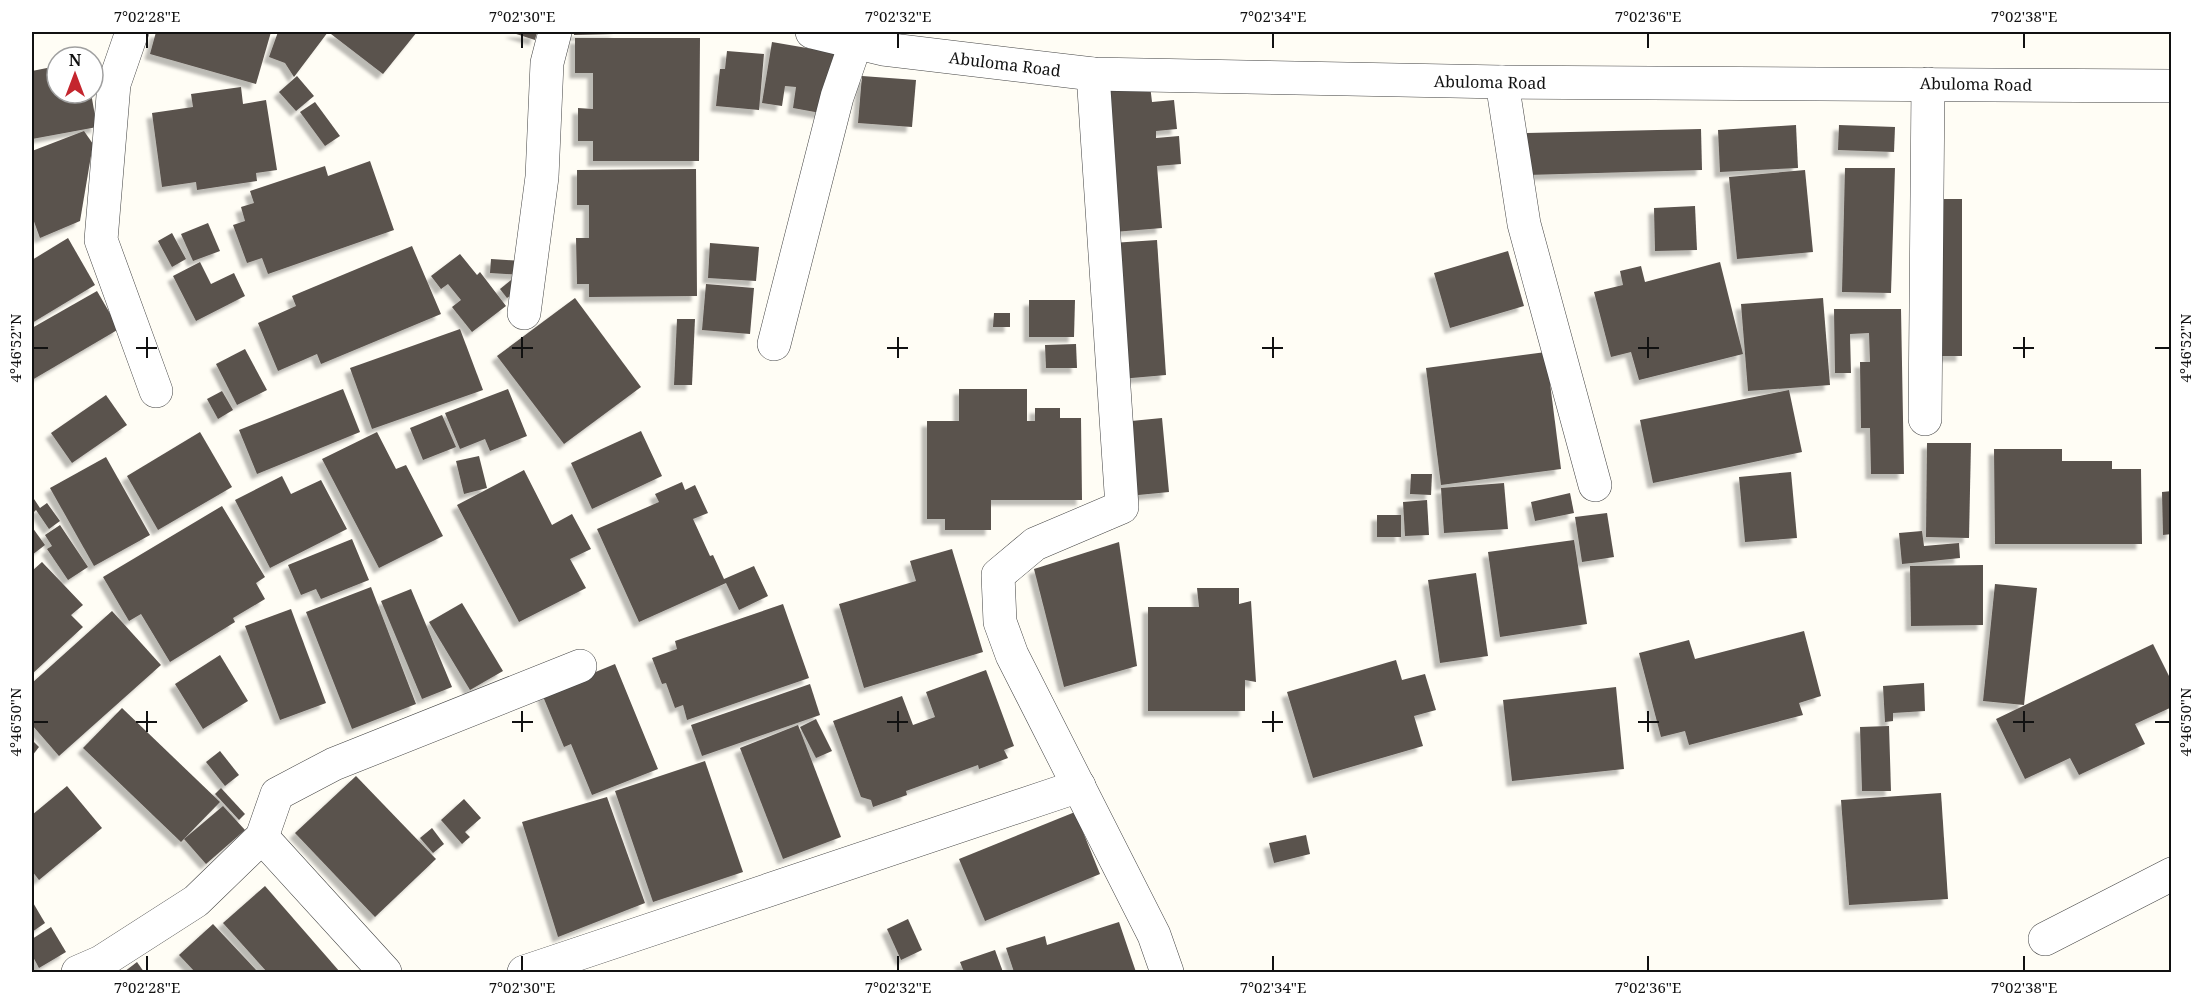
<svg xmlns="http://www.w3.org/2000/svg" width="2203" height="1004" font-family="'Noto Serif',serif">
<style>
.building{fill:#5a524d;filter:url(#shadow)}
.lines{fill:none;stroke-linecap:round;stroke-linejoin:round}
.minor-casing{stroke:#444;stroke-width:34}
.minor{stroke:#fff;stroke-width:33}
.ticks{fill:none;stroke:#111;stroke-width:2}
.labels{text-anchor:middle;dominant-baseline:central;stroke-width:6;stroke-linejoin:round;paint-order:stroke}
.street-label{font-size:16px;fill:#111;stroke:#fff}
.neatline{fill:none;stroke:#111;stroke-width:2}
.ticks-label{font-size:15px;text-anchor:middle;fill:#111}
</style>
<defs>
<filter id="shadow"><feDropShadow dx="-5.5" dy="5.5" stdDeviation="1.5" flood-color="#0004"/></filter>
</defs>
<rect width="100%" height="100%" fill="#fffdf5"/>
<g class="building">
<path d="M156,32H271L256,84L150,54Z"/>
<path d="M278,32H328L294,77L285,63L269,57Z"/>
<path d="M333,32H417L383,74L331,34Z"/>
<path d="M510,32H537L535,40Z"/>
<path d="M574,32H617L614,34L574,35Z"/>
<path d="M575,38H700L699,161H593V141H578V108L593,109V73H575Z"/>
<path d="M772,42L836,53L826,114L793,108L796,87L785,86L782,106L762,103Z"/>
<path d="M727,51L764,54L759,110L716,106L720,69H725Z"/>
<path d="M57,66V93H91L97,127L32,139V71Z"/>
<path d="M297,76L314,96L296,111L279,92Z"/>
<path d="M862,76L916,80L912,127L858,123Z"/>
<path d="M1150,85L1152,102L1174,100L1177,129L1156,131V138L1179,136L1181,164L1157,166L1162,228L1114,232L1102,89Z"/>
<path d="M241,87L243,104L266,100L277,170L256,173L257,181L197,190L196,182L162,187L152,113L193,107L191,94Z"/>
<path d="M315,102L340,136L325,146L300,112Z"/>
<path d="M1796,125L1798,168L1720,172L1718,130Z"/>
<path d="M1839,125L1895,127L1894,152L1838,150Z"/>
<path d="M1701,129L1702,170L1527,175V133Z"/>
<path d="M84,131L93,144L80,221L40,238L32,216V151Z"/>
<path d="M370,161L394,230L268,274L262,258L247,263L233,225L245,221L241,207L254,203L250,191L325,166L328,176Z"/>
<path d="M1845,168H1895L1891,293L1842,292Z"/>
<path d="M696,169L697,296L589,297V284H577L576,238H589V205H577V170Z"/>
<path d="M1805,170L1813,252L1737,259L1729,177Z"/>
<rect x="1935" y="199" width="27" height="157"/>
<path d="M1695,206L1697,250L1655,251L1654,208Z"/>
<path d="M208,223L220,251L193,261L181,234Z"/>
<path d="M172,233L186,259L172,267L158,241Z"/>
<path d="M68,238L95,285L32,323V260Z"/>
<path d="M1157,240L1166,375L1120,379L1112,243Z"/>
<path d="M710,243L759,247L756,281L708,278Z"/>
<path d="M412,246L441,314L321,364L317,354L278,371L258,323L296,306L292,296Z"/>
<path d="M1508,251L1524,306L1450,328L1434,273Z"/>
<path d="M460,254L477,275L480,272L506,306L472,332L452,307L461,300L448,284L441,289L431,276Z"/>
<path d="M491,259L523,261L522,275L490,273Z"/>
<path d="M200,262L211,284L234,273L245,296L196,321L173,276Z"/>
<path d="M1720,262L1743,354L1639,380L1631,352L1611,357L1594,292L1623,285L1620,271L1641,266L1645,282Z"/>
<path d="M516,276L524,286L507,298L500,289Z"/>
<path d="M706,284L754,288L750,334L702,330Z"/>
<path d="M97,291L119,329L32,380V328Z"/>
<path d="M575,298L641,387L564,444L497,356Z"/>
<path d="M1823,298L1830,385L1748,391L1741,304Z"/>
<path d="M1029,300H1075L1074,337H1029Z"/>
<path d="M1834,309H1901L1904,474H1871L1870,428H1861L1860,362H1870L1869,333L1850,334L1851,373H1835Z"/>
<path d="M994,313H1010V327H993Z"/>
<path d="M677,319H695L692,385H674Z"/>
<path d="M460,329L483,390L372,429L350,368Z"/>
<path d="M1076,344L1077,368H1046L1045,345Z"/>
<path d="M245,349L267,390L237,405L216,364Z"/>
<path d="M1546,352L1561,469L1441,485L1426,368Z"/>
<path d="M343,389L360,432L257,474L239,430Z"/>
<path d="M508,389L527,436L490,451L485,439L460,449L445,413Z"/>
<path d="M959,389H1027V421H1035V408H1060V418H1081L1082,500H991V530H945V519H927V421H959Z"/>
<path d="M1789,390L1802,452L1653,483L1640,420Z"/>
<path d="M222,391L233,410L218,419L207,399Z"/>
<path d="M106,395L127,425L72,463L51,433Z"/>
<path d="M442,415L456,447L423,460L410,428Z"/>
<path d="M1162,418L1169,492L1128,496L1121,422Z"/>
<path d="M641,431L662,476L592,509L571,463Z"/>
<path d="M200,432L232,487L158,530L127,476Z"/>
<path d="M377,432L396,469L406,465L443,536L379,568L322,459Z"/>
<path d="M1927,443H1971L1969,538L1926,537Z"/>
<path d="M1994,449H2062V461H2112V469H2141L2142,544H1995Z"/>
<path d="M479,456L487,488L464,494L456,461Z"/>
<path d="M106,457L150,535L94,566L50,488Z"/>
<path d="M524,470L552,525L572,514L591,549L570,559L586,588L519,622L457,505Z"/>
<path d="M1791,472L1797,538L1745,542L1739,477Z"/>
<path d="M1411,474H1432L1431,495L1410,494Z"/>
<path d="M282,476L291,494L321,480L347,529L270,568L235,500Z"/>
<path d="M682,482L685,490L695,485L708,513L693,519L710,556L713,555L724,579L754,566L768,596L739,610L726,583L639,622L597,529L659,502L655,494Z"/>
<path d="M1504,483L1508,529L1444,533L1441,488Z"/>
<path d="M2172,491V534L2163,535L2162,492Z"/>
<path d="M1570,493L1574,513L1535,521L1531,502Z"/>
<path d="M32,496L40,508L47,503L60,521L49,529L36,510L32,514Z"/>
<path d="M1427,500L1429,535L1405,536L1403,502Z"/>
<path d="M222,506L265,577L256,583L265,599L233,618L235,622L170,662L141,614L129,621L103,577Z"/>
<path d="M1607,513L1614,557L1582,562L1575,517Z"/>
<rect x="1377" y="515" width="24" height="22"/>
<path d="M60,525L88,567L68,580L47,549L52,546L45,535Z"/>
<path d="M32,527L45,545L32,555Z"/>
<path d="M1922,531L1924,546L1959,543L1960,558L1902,564L1899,533Z"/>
<path d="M352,539L369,580L321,599L316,589L301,595L288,565Z"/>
<path d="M1574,540L1587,624L1500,637L1488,552Z"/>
<path d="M1119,542L1137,666L1064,687L1034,569Z"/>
<path d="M952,549L983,652L864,688L839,604L916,581L910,561Z"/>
<path d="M42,562L83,605L71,615L83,627L32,674V571Z"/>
<path d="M1983,565V625L1911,626L1910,566Z"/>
<path d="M1476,573L1488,656L1440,663L1428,580Z"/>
<path d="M1995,584L2037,588L2024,705L1983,701Z"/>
<path d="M371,587L416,704L352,729L306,612Z"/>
<path d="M1197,588H1239V604L1251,601L1256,682L1245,680V711H1148V607H1199Z"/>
<path d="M411,589L452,687L422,699L381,601Z"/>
<path d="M462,603L503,671L470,690L429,622Z"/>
<path d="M783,604L809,678L687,720L683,705L675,708L666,683L662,684L652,658L677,649L675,641Z"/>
<path d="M291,609L326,703L280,720L245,626Z"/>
<path d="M112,611L161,665L59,756L32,725V683Z"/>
<path d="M1804,631L1821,696L1799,703L1803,715L1689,745L1685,731L1661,737L1639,653L1689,640L1695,659Z"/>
<path d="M2153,644L2172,682V707L2135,724L2145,744L2079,775L2070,758L2025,779L1996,719Z"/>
<path d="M220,655L248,701L203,729L175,684Z"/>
<path d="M1396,660L1402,680L1425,674L1436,710L1414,716L1423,746L1313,778L1287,692Z"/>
<path d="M615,664L658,769L592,795L571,744L564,747L542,694Z"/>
<path d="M986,670L1014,746L1004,750L1008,758L979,769L978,765L906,791L907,795L873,807L871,800L861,797L833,721L902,696L913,725L935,717L926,692Z"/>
<path d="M1924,683L1925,711L1893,713V721L1885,722L1883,686Z"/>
<path d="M810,684L820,715L702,756L691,725Z"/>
<path d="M1616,687L1624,769L1512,781L1503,700Z"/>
<path d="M122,708L220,802L181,842L83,748Z"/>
<path d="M816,719L832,751L816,758L800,727Z"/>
<path d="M798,725L841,837L783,859L740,748Z"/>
<path d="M1889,726L1891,791H1862L1860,727Z"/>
<path d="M32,740L39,747L32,756Z"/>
<path d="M220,751L239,775L225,786L206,762Z"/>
<path d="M705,761L743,872L653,902L615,791Z"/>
<path d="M356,776L436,859L375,917L295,833Z"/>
<path d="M67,786L102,828L39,880L32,871V815Z"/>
<path d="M221,788L245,814L239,820L215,794Z"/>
<path d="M1941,793L1948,899L1849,905L1841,800Z"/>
<path d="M607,797L645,903L558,937L522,822Z"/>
<path d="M464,799L481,818L465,832L470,837L462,844L441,820Z"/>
<path d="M223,806L245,830L206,864L184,839Z"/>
<path d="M1075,812L1100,874L985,921L959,859Z"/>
<path d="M432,828L444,844L433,853L420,838Z"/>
<path d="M1306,835L1310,854L1274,863L1269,843Z"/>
<path d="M265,886L340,972H267L223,923Z"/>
<path d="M32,901L45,923L32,932Z"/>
<path d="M908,919L922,950L901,960L887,929Z"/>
<path d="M1119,922L1136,972H1014L1006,948L1045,936L1047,945Z"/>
<path d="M213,924L258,972H195L179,955Z"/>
<path d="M51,927L66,952L39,968L32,955V939Z"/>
<path d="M995,950L1003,972H964L960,962Z"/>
<path d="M137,962L144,972H124Z"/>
</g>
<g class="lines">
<defs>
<g id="minor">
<path d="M132,32L114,84L101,240L156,391"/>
<path d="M812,32L883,49L1093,74L1502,82L2172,86"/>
<path d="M1093,74L1122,507L1035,544L998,575L1000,622L1012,655L1154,935L1167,972"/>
<path d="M1502,82L1524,224L1595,485"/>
<path d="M524,313L542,177L547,63L555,32"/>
<path d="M774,344L837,97L856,42"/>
<path d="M1925,419L1928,84"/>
<path d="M262,837L385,972"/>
<path d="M2045,939L2172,874"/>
<path d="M78,972L101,962L196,901L262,837L277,794L334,764L580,666"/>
<path d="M524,972L1079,786"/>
</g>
</defs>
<use href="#minor" class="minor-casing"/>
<use href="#minor" class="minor"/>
</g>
<path class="ticks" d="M147,33V48M522,33V48M898,33V48M1273,33V48M1648,33V48M2024,33V48M147,337V358M522,337V358M898,337V358M1273,337V358M1648,337V358M2024,337V358M33,348H48M136,348H157M512,348H533M887,348H908M1262,348H1283M1638,348H1659M2013,348H2034M2155,348H2170M147,711V732M522,711V732M898,711V732M1273,711V732M1648,711V732M2024,711V732M33,722H48M136,722H157M512,722H533M887,722H908M1262,722H1283M1638,722H1659M2013,722H2034M2155,722H2170M147,956V971M522,956V971M898,956V971M1273,956V971M1648,956V971M2024,956V971"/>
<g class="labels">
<g class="street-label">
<text transform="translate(1005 64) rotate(7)">Abuloma Road</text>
<text transform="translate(1490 82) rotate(1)">Abuloma Road</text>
<text transform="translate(1976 84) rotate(1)">Abuloma Road</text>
</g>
</g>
<rect width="2203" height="1004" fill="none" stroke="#ffffff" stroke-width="66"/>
<g transform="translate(75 75)"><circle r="28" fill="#ffffff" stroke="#a0a0a0" stroke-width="1.5"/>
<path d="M0-4.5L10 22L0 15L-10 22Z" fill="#c4262e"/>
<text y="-9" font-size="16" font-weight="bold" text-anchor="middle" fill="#111111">N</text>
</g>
<rect x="33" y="33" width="2137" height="938" class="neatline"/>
<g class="ticks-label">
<text x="147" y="22">7°02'28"E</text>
<text x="522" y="22">7°02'30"E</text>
<text x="898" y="22">7°02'32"E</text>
<text x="1273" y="22">7°02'34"E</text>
<text x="1648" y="22">7°02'36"E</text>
<text x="2024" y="22">7°02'38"E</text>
<text transform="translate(16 348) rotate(-90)" y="5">4°46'52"N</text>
<text transform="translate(2186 348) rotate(-90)" y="5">4°46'52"N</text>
<text transform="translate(16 722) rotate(-90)" y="5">4°46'50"N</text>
<text transform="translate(2186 722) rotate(-90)" y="5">4°46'50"N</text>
<text x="147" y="993">7°02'28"E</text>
<text x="522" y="993">7°02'30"E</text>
<text x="898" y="993">7°02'32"E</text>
<text x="1273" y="993">7°02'34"E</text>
<text x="1648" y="993">7°02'36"E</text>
<text x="2024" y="993">7°02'38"E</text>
</g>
</svg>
